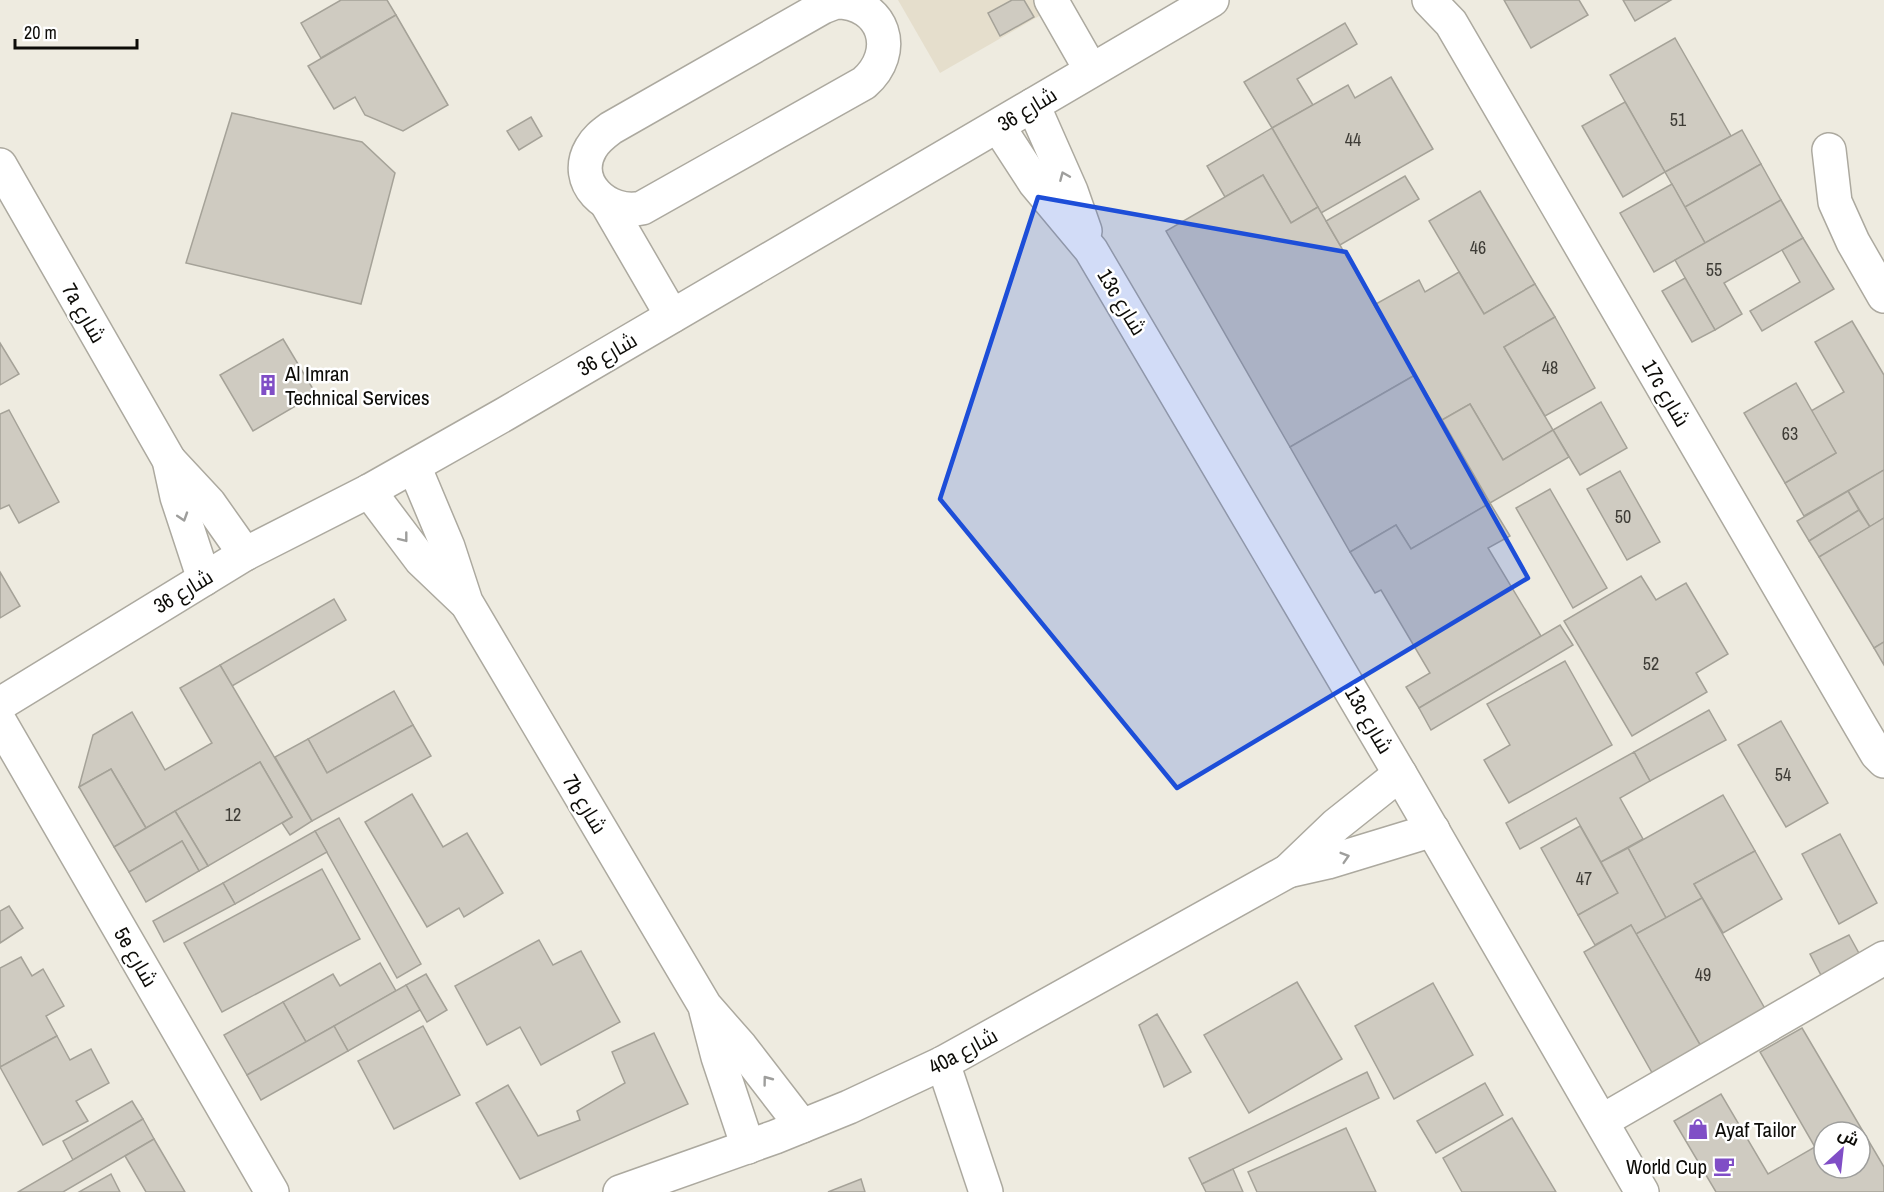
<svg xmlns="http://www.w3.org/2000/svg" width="1884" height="1192" font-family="'Archivo Narrow',Cairo,sans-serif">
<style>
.built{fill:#e5decc}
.building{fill:#cfcbc1;stroke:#a5a298;stroke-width:1.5;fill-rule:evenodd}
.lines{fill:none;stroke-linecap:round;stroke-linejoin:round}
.minor-casing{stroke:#aca99f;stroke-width:36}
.minor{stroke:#fff;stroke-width:33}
.oneway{stroke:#9e9e9c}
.marked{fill:#1d4ed8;fill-opacity:0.2;stroke:#1d4ed8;stroke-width:4.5;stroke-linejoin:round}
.labels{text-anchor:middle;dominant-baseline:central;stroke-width:5;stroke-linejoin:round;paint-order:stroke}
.number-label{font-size:18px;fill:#3e3c36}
.street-label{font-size:21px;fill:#0d0c08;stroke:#fff}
.poi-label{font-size:21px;fill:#0d0c08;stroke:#fff;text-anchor:start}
</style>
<rect width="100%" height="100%" fill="#eeebe0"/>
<path class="built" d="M898,0H1067L940,73Z"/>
<g class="building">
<path d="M341,0H387L396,15L321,58L301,23Z"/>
<path d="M1012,0H1024L1034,17L1000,36L988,13Z"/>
<path d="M1504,0H1579L1588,15L1531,48Z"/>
<path d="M1623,0H1671L1635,21Z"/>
<path d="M396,15L448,105L403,131L365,115L355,97L334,109L308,66Z"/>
<path d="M1345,23L1357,44L1297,79L1313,105L1272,128L1244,82Z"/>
<path d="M1675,38L1731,136L1665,172L1610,75Z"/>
<path d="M1391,77L1433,149L1321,213L1272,128L1348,85L1355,98Z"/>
<path d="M1625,102L1665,172L1623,197L1582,126Z"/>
<path d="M232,113L362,142L395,173L361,304L186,263Z"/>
<path d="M531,117L542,136L519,150L507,131Z"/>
<path d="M1272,128L1318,207L1291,223L1263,175L1225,197L1207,166Z"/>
<path d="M1742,130L1761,164L1685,207L1665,172Z"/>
<path d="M1761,164L1781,200L1705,243L1685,207Z"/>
<path d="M1263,175L1291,223L1318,207L1415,375L1290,447L1166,231Z"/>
<path d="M1405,176L1419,199L1340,245L1326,221Z"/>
<path d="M1672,184L1705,243L1654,272L1620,213Z"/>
<path d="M1480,191L1535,284L1484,314L1429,221Z"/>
<path d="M1781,200L1803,238L1724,283L1742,314L1715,330L1675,260Z"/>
<path d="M1803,238L1834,289L1762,331L1750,311L1800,282L1782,250Z"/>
<path d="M1459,272L1484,314L1535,284L1555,317L1504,347L1553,430L1503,460L1470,404L1442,420L1374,305L1419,280L1425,292Z"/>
<path d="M1685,278L1715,330L1692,342L1662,291Z"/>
<path d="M1555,317L1595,388L1545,416L1504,347Z"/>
<path d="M1852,321L1884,375V470L1804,516L1785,483L1836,453L1811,411L1844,392L1815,342Z"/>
<path d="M283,339L316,394L253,431L220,375Z"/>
<path d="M0,343L19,374L0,385Z"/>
<path d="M1415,375L1490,503L1411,549L1396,525L1350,552L1290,447Z"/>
<path d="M1796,383L1836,453L1785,483L1744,413Z"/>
<path d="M1601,402L1627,448L1580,475L1553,430Z"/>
<path d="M1470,404L1503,460L1553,430L1569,457L1490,503L1442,420Z"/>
<path d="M9,410L59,502L19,523L9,505L0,509V414Z"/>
<path d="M1884,470V518L1870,527L1848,491Z"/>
<path d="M1620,471L1660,542L1627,560L1587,489Z"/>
<path d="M1550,489L1607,588L1573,608L1516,508Z"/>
<path d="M1848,491L1859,510L1809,541L1797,521Z"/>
<path d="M1490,503L1510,536L1488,548L1541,636L1419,708L1406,687L1430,673L1381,590L1375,593L1350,552L1396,525L1411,549Z"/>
<path d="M1859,510L1870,527L1819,557L1809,541Z"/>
<path d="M1884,518V642L1874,648L1819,557Z"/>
<path d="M0,572L20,606L0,618Z"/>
<path d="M1641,576L1656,600L1686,583L1728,654L1696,673L1707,692L1632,736L1564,621Z"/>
<path d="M334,599L346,620L232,686L220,665Z"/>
<path d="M1560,625L1573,645L1431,730L1419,708Z"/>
<path d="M1884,642V665L1874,648Z"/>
<path d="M1565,661L1612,745L1509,803L1484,760L1510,745L1487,704Z"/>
<path d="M220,665L312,821L290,835L282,823L292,817L260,762L146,828L111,769L79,787L93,735L132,712L165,770L212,743L180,688Z"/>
<path d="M394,691L413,725L327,773L308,739Z"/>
<path d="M1709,710L1726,740L1650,781L1634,752Z"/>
<path d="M1781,721L1828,803L1786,827L1738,745Z"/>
<path d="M413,725L431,756L312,821L275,757L308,739L327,773Z"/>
<path d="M1634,752L1650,781L1620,798L1643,839L1601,862L1576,818L1520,849L1506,823Z"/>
<path d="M260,762L292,817L208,866L175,811Z"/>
<path d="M111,769L146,828L114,847L79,787Z"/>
<path d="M412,794L443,847L467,833L503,893L464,917L459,908L427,927L365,822Z"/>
<path d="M1723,795L1755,851L1694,884L1702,898L1666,918L1628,848Z"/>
<path d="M175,811L208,866L199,871L182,841L129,872L114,847Z"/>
<path d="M339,818L421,964L397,978L315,831Z"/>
<path d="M1580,826L1618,893L1578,915L1541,848Z"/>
<path d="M315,831L327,852L235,904L223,883Z"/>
<path d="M1840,834L1877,903L1839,924L1802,854Z"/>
<path d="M182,841L199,871L146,902L129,872Z"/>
<path d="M1628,848L1666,918L1636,934L1631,925L1595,945L1578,915L1618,893L1601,862Z"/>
<path d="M1755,851L1782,899L1723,933L1694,884Z"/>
<path d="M322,869L360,939L222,1012L184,943Z"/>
<path d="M223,883L235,904L164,942L153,921Z"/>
<path d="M1702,898L1768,1014L1703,1050L1636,934Z"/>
<path d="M9,906L23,928L0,943V911Z"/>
<path d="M1631,925L1703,1050L1655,1078L1584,952Z"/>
<path d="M1849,935L1861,957L1822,977L1810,954Z"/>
<path d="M539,940L553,965L581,951L620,1022L541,1065L520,1027L487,1045L455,986Z"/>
<path d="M21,957L32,976L43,969L64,1006L46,1016L57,1036L0,1067V968Z"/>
<path d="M380,963L396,991L306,1042L283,1002L333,974L340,986Z"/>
<path d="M426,974L447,1010L427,1022L406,985Z"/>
<path d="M1297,982L1342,1059L1249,1113L1204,1035Z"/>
<path d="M1433,983L1473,1055L1394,1099L1355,1026Z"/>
<path d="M406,985L420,1010L348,1051L334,1026Z"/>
<path d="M283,1002L306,1042L247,1075L224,1035Z"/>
<path d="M1157,1014L1191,1072L1164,1087L1139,1025Z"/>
<path d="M334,1026L348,1051L261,1100L247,1075Z"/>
<path d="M423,1026L460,1095L394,1129L358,1061Z"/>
<path d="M1802,1028L1884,1167V1192H1716L1674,1121L1721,1094L1768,1174L1815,1147L1760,1052ZM1824,1132H1860V1168H1824Z"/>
<path d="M654,1033L688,1104L520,1179L476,1103L508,1085L538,1136L580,1120L577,1111L625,1083L612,1052Z"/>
<path d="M57,1036L70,1060L91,1049L109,1083L76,1101L88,1121L43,1145L0,1067Z"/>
<path d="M1367,1072L1379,1098L1202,1184L1189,1158Z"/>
<path d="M1485,1083L1503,1115L1436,1153L1417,1121Z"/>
<path d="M132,1101L143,1119L73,1160L63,1141Z"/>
<path d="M1512,1118L1556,1192H1462L1443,1158Z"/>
<path d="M143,1119L154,1139L63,1192H18Z"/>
<path d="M1346,1128L1376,1192H1257L1248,1172Z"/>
<path d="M154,1139L185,1192H146L125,1156Z"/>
<path d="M1233,1169L1243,1192H1206L1202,1184Z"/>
<path d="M111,1174L120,1192H79Z"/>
<path d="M861,1179L865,1192H828Z"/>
</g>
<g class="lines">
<defs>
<g id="minor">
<path d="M1051,0L1091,70"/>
<path d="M1429,0L1451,23L1861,727L1877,754L1884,761"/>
<path d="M836,2C884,2 900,52 864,83L642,208C607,216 571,182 591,148C596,139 603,134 611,128L823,7Z"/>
<path d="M1033,105L1071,191L1085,231"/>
<path d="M998,126L1035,183L1091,250L1400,774L1642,1192"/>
<path d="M1829,150L1835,202L1853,242L1884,296"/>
<path d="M0,165L169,460L177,497L204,579"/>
<path d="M607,204L672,316"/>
<path d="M169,460L209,503L245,554"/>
<path d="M414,466L448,547L466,602L705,1006L741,1047L802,1126"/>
<path d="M369,491L421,560L464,601"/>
<path d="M0,704L245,554L369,491L505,414L1212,0"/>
<path d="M0,722L272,1192"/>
<path d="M1288,871L1328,862L1433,830"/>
<path d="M706,1011L718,1057L748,1147"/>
<path d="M943,1063L986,1192"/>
<path d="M1602,1121L1884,958"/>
<path d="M620,1192L775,1137L849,1107L943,1063L1288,871L1336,825L1400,774"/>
</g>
</defs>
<use href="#minor" class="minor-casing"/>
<use href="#minor" class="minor"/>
</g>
<defs><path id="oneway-chevron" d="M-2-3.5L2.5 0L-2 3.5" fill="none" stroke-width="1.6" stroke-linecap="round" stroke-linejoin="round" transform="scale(1.5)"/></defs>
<g class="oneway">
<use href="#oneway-chevron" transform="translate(1064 176) rotate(-113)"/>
<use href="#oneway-chevron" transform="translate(183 517) rotate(72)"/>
<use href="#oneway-chevron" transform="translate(404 538) rotate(52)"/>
<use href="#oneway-chevron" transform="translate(1345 857) rotate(-17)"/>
<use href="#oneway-chevron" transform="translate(767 1080) rotate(-127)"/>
</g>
<path class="marked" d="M1038,197L1346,252L1528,578L1177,788L940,499Z"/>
<defs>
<symbol id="building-bare" viewBox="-9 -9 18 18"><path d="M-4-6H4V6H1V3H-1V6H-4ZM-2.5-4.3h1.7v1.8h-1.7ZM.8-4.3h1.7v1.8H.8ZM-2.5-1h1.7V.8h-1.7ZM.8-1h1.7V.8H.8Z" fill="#804ec6" stroke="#fff" stroke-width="2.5" paint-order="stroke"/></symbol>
<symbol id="shop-bare" viewBox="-9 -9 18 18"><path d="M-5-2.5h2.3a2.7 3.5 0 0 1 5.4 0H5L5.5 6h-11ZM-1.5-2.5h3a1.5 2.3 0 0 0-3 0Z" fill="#804ec6" stroke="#fff" stroke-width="2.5" paint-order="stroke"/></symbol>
<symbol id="cafe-bare" viewBox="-9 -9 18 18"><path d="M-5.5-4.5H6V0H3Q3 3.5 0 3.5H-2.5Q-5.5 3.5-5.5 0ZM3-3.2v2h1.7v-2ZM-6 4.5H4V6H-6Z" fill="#804ec6" stroke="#fff" stroke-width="2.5" paint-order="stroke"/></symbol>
</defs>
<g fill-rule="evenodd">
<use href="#building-bare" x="253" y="370" width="30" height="30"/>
<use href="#shop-bare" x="1683" y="1114" width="30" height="30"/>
<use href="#cafe-bare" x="1709" y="1151" width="30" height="30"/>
</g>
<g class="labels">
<g class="number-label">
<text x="1678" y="119">51</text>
<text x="1353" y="139">44</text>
<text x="1478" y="247">46</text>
<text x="1714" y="269">55</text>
<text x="1550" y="367">48</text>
<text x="1790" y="433">63</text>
<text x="1623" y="516">50</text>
<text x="1651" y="663">52</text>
<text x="1783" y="774">54</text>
<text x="233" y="814">12</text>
<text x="1584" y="878">47</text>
<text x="1703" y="974">49</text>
</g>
<g class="street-label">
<text transform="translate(1027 109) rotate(-31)">شارع 36</text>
<text transform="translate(1122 302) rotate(59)">13c شارع</text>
<text transform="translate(84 313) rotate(60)">7a شارع</text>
<text transform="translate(607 354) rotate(-30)">شارع 36</text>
<text transform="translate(1666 393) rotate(60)">17c شارع</text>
<text transform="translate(183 591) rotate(-31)">شارع 36</text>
<text transform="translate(1369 720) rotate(60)">13c شارع</text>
<text transform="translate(585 804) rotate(59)">7b شارع</text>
<text transform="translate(136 957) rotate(60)">5e شارع</text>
<text transform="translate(963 1051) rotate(-28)">40a شارع</text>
</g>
<g class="poi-label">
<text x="285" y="373">Al Imran<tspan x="285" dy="24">Technical Services</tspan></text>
<text x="1715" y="1129">Ayaf Tailor</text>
<text x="1707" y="1166" text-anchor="end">World Cup</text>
</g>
</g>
<g transform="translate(1842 1150) rotate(27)"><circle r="28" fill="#ffffff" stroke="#9e9e9c" stroke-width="1.5"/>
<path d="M0-4.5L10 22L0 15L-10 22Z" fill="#804ec6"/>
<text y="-9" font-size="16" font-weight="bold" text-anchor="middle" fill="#0d0c08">ش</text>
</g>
<path d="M15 39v9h122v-9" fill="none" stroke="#0d0c08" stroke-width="3"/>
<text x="24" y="39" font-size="18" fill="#0d0c08" stroke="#ffffff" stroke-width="4.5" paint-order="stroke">20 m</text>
</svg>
